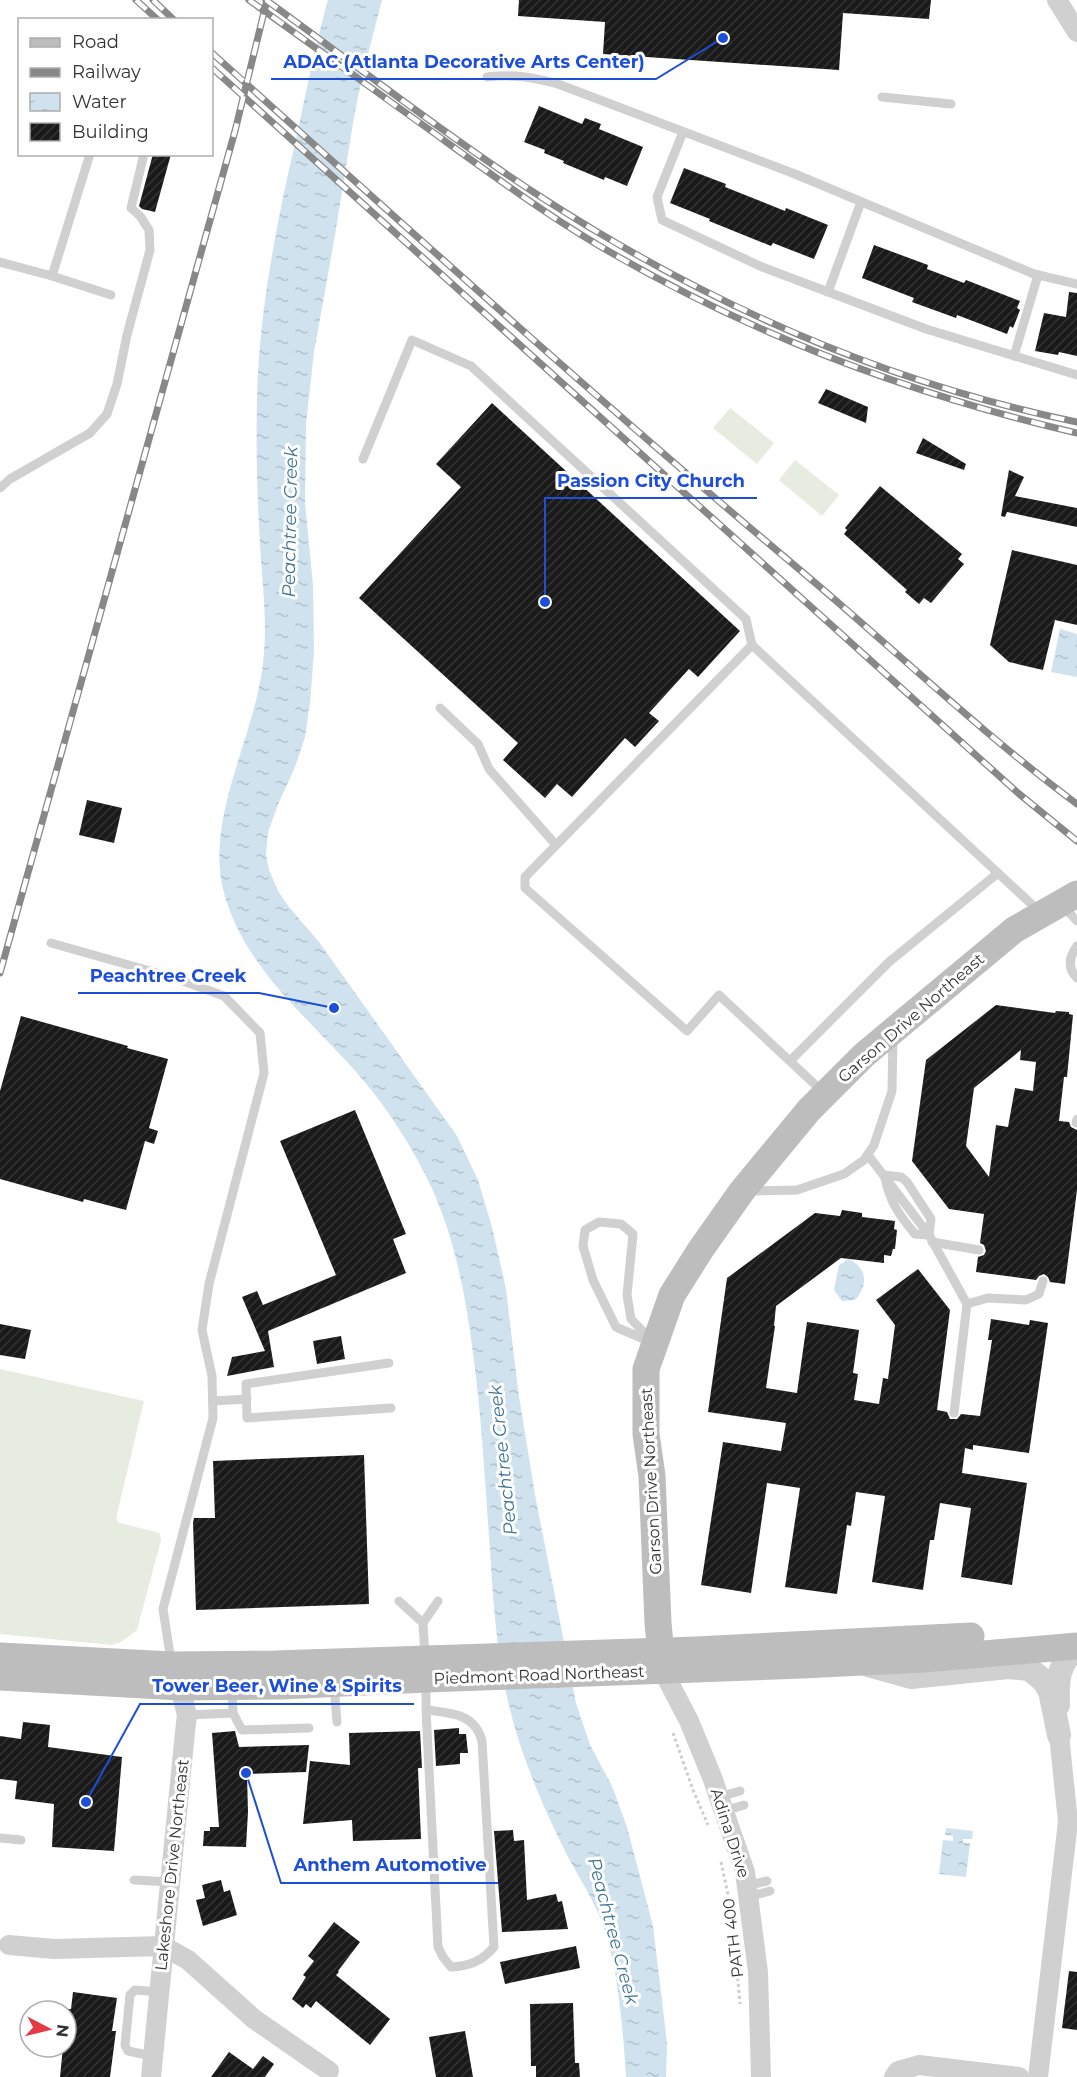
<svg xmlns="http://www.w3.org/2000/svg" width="1077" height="2077" font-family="Montserrat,sans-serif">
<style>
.grass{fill:#e6ecdf}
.water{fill:url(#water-ripples)}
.building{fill:url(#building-hatch);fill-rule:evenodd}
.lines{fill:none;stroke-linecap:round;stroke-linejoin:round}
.path{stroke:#cdcdcd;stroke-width:3;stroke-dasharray:3 3;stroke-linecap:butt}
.service{stroke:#d0d0d0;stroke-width:9}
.minor{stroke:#d0d0d0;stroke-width:20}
.tertiary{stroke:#d0d0d0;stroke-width:24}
.secondary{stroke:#bdbdbd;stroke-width:27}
.rail-casing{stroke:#888;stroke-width:7}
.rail{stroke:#fff;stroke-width:4.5;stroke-dasharray:14;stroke-linecap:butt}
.labels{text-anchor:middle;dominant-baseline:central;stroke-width:6;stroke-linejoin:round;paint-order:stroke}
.street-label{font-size:16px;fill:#333;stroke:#fff}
.water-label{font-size:18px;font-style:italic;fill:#3f7597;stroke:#fff}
.leader{fill:none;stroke:#1d4ed8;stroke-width:2}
.callout-dot{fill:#1d4ed8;stroke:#fff;stroke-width:2}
.callout-label{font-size:18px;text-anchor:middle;font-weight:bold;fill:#1d4ed8;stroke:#fff;stroke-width:6;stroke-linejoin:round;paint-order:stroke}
</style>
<defs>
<pattern id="water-ripples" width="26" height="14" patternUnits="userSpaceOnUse" patternTransform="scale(1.5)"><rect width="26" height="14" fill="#cfe2ee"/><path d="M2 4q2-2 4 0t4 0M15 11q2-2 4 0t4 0" fill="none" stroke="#b2c2cd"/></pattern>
<pattern id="building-hatch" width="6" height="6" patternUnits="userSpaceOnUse" patternTransform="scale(1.5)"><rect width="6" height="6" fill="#1a1a1a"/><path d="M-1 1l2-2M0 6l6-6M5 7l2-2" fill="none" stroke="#333"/></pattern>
</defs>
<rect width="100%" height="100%" fill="#fff"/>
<g class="grass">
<path d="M730,408L774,443L757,464L713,428Z"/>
<path d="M795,460L839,495L822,516L779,480Z"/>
<path d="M0,1369L144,1401L116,1518L119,1523L156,1532L160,1534L161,1540L137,1630L121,1642L112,1645L0,1634Z"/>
</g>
<g class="water">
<path d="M328,0H382L362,77L354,117L334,241L314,352L306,424L305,503L313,585L314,651L310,703L305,737L295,767L279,802L268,832L266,855L269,870L278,891L289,907L319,942L457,1136L478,1180L492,1227L506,1289L518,1390L535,1495L576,1703L590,1745L612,1786L627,1827L653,1926L667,2043L666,2077H626C623,2029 618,1959 599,1915C589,1891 574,1870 563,1847C539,1798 517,1746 506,1692C496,1646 493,1598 490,1550C485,1484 482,1419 473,1353C466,1298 456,1244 434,1193C415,1151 388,1108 357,1073C307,1016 242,966 223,889C205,813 259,731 264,653C267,616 262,580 260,543C257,496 256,448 257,400C259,312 276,225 296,139C306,93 315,46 328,0Z"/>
<path d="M1060,629L1077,634V677L1051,672Z"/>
<path d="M849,1259C868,1269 868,1285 855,1300L842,1301L834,1290L839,1265Z"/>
<path d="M946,1828L973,1831L972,1839H963V1843H970L966,1877L939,1874L943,1840L953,1841V1836L945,1835Z"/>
</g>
<g class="building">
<path d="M519,0H931L929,19L843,13L839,70L603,54L605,22L518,16Z"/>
<path d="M539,106L582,124L585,118L601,124L599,129L643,147L627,186L605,177L604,180L563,163L564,161L544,153L545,150L524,142Z"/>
<path d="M153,154H171L155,212L142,209L139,206Z"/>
<path d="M684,168L726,184L725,187L785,211L786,208L828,225L814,259L773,243L771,246L709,221L710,219L670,203Z"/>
<path d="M874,245L928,265L927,269L964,283L966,280L1020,301L1017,308L1020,310L1013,328L1010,326L1007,334L957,315L956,318L912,302L914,298L862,278Z"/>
<path d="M1069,292L1077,293V356L1059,352L1058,355L1035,351L1044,313L1066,317Z"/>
<path d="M826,389L868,407L866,423L818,403Z"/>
<path d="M492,403L740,631L698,677L689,669L649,713L659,721L635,747L625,738L572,797L557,784L545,798L503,760L518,743L359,598L461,487L436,464Z"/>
<path d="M923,438L966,464L964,470L916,453Z"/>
<path d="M1009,470L1024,477L1015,496L1077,508V527L1007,512L1005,517L1001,516Z"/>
<path d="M880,486L962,554L958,559L964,564L931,603L924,598L919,604L905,592L907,590L844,534L847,530L845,528Z"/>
<path d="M1012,550L1077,565V625L1055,620L1043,670L1009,662L990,645Z"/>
<path d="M87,800L122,808L114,843L79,835Z"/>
<path d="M996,1005L1055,1013L1056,1011L1069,1012V1014L1073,1015L1067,1077H1064L1059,1121L1069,1122L1071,1127L1077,1130V1190L1065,1284L1050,1282L1048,1277L1044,1274L1039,1276L1036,1280L976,1272L978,1257L984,1255L986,1251L984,1245L980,1243L984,1214L949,1209L912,1161L926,1060ZM1021,1050L1020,1060L1036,1062L1033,1091L1015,1088L1008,1127L996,1125L989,1177L966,1146L974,1088Z"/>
<path d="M21,1016L128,1046L127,1048L168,1059L149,1128L158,1131L154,1144L145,1141L126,1210L84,1199L83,1202L0,1179V1091Z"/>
<path d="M355,1110L406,1234L393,1239L406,1273L268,1331L274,1367L227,1376L232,1357L265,1351L242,1297L257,1291L263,1305L336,1275L280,1141Z"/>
<path d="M842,1210L862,1213V1217L895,1221L894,1229L897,1230L895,1249H893L891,1256L884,1255V1263L841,1258L776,1306L774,1326H775L766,1388L797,1393L807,1322L859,1330L853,1373L858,1374L854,1400L879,1404L883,1378L888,1379L895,1325L876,1300L918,1269L950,1310L937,1410L947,1412L950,1419H957L961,1414L980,1416L992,1340H988L991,1319L1029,1325L1030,1320L1048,1323L1029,1453L973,1445V1450L965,1448L962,1473L1027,1483L1012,1585L961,1577L971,1508L940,1503L934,1540H930L923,1590L872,1582L885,1496L856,1492L851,1526L847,1525L837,1594L785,1587L800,1488L767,1483L751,1593L701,1585L723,1442L781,1451L786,1423L708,1412L727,1278L815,1213L840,1216Z"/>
<path d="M0,1324L31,1330L25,1359L0,1355Z"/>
<path d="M341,1336L345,1359L317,1364L313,1341Z"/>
<path d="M364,1455L369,1604L196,1610L193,1523L194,1518H215L213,1461Z"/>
<path d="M23,1722L50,1725L48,1747L122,1757L114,1851L52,1847L54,1804L15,1799L17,1781L0,1779V1736L21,1739Z"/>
<path d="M459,1728V1734H466L468,1753H460V1764L436,1766L434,1730Z"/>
<path d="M235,1731L239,1747L309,1745L306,1772L247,1774L248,1812L246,1847L203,1846L204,1831H210V1827H219L212,1733Z"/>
<path d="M420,1731L422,1768H418L421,1839L353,1841L352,1820L303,1824L310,1761L350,1765L349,1733Z"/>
<path d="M513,1830L514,1841L524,1840L527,1900L556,1894L558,1902L562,1901L568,1929L502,1932L494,1831Z"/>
<path d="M221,1880L224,1892L230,1890L237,1915L203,1926L196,1900L205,1898L202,1885Z"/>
<path d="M334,1922L360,1942L338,1971L339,1972L336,1975L390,2019L370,2045L316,2001L311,2008L306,2004L303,2008L292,1999L306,1977L303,1975L314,1961L308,1956Z"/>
<path d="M576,1946L580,1968L505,1984L500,1962Z"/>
<path d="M1069,1971L1077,1972V2030L1062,2028Z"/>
<path d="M73,1992L117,1998L112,2031H116L110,2077H60L63,2047H66V2009H71Z"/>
<path d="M573,2003L575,2063H579L580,2077H536V2066H531L530,2004Z"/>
<path d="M465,2031L473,2077H436L429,2037Z"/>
<path d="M229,2052L253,2069L263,2056L274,2064L265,2077H211Z"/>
</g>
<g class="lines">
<g class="path">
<path d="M673,1733L693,1790L708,1825"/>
<path d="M721,1862L729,1899"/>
<path d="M735,1948L740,2004"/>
</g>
<g class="service">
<path d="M487,77C514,74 532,77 558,84L795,174L1034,274L1077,284"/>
<path d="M882,97L951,104"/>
<path d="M683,132L657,197L662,220L762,267L926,329L1077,375"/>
<path d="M0,262L52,276L90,154"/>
<path d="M52,276L111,295"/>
<path d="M828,292L861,202"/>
<path d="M1014,356L1038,275"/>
<path d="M363,459L412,340L471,366L746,619L752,645L1040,912"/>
<path d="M0,488L10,479L90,433L107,414L117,384L127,335L150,250L149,230L140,216L131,208L144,154"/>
<path d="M752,645L525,877V888L687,1031L719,995L823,1092"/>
<path d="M440,708L478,744L489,769L556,845"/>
<path d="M1062,905L1077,921"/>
<path d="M51,943L175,978L224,996L260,1033L264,1073L209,1284L202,1330L212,1376L213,1418L163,1609L171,1661"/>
<path d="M1077,946C1069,957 1067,968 1077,978"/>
<path d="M790,1061L889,962L998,873"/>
<path d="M1076,1123L1077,1119"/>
<path d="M868,1155L929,1235L967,1304L954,1413"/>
<path d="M884,1175L901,1177L907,1182L931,1219L929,1235"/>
<path d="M885,1178C890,1202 899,1215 915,1234L929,1235"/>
<path d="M748,1191L797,1190L844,1174L864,1160L874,1145L892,1091L893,1036"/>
<path d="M599,1222L621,1224L633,1234L627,1295L631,1319L655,1344L616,1327L593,1280L583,1246L585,1230Z"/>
<path d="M932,1242L979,1250"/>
<path d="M967,1304L988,1298L1026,1300L1039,1294L1043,1281"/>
<path d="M389,1363L246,1384L247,1418L391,1408"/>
<path d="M213,1401L247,1399"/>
<path d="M399,1601L423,1623"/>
<path d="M425,1657L423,1623L438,1601"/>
<path d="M336,1686L335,1697L337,1722"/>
<path d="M232,1689L233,1713L242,1730L309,1728"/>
<path d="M426,1710C450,1713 475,1713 482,1741L494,1947C482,1961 470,1966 451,1967L443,1957L438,1947L426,1710V1681"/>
<path d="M187,1715L233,1713"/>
<path d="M719,1797L740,1791"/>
<path d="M724,1811L744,1805"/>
<path d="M0,1838L21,1840"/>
<path d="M134,1880L170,1882"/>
<path d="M746,1886L767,1881"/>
<path d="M748,1897L770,1891"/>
<path d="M152,2056L128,2051L125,2045L130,1995L135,1990L159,1992"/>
</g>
<g class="minor">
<path d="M1057,0L1077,32"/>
<path d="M663,1671L689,1721L712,1777L745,1872L758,1972L761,2077"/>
<path d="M9,1945L54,1949L163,1946L188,1960L254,2019L329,2071"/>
<path d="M151,2077L185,1732L187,1715L180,1687"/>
<path d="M894,2077L898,2071L919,2065L1019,2077"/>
<path d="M1038,2077L1068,1822L1059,1735"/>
</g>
<g class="tertiary">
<path d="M868,1665L911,1677L1008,1667L1029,1669L1043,1680L1050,1691L1059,1735"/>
<path d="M1058,1705C1057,1677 1058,1669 1075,1646"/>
</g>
<g class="secondary">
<path d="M0,1656L172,1665L275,1664L696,1650L971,1636"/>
<path d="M662,1666L658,1623L652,1476L646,1434V1369L672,1295L701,1249L742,1191L809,1110L864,1055L1014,930L1077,894"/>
<path d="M0,1677L180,1687L282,1686L426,1679L802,1665L924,1659L1077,1646"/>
</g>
<defs>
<g id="rail">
<path d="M136,0L158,20"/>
<path d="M153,0L174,20"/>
<path d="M249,0C311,44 372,89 434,133C488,172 541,211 598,245C747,333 909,394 1077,433"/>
<path d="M266,0C357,66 447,136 541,197C705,303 886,383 1077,422"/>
<path d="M212,53C406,227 600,402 800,570C893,648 980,732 1077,804"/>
<path d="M212,68L1018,793L1077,841"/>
<path d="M0,973L235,131L267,0"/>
</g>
</defs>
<use href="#rail" class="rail-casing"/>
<use href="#rail" class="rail"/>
</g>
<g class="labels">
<g class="street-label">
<text transform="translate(911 1018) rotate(-41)">Garson Drive Northeast</text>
<text transform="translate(651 1481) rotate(-93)">Garson Drive Northeast</text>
<text transform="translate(539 1675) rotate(-2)">Piedmont Road Northeast</text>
<text transform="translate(730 1833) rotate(72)">Adina Drive</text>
<text transform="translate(172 1865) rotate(-84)">Lakeshore Drive Northeast</text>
<text transform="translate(733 1938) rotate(-97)">PATH 400</text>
</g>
<g class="water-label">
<text transform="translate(290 522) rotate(-89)">Peachtree Creek</text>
<text transform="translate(503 1460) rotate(-96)">Peachtree Creek</text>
<text transform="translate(613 1931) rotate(75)">Peachtree Creek</text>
</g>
</g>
<path class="leader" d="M723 38L656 79H271M545 602L545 498H757M334 1008L259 993H78M86 1802L140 1704H414M246 1773L281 1883H498"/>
<g class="callout-dot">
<circle cx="723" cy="38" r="6"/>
<circle cx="545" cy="602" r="6"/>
<circle cx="334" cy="1008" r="6"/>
<circle cx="86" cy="1802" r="6"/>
<circle cx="246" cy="1773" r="6"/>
</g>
<g class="callout-label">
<text x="464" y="68">ADAC (Atlanta Decorative Arts Center)</text>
<text x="651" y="487">Passion City Church</text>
<text x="168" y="982">Peachtree Creek</text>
<text x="277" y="1692">Tower Beer, Wine &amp; Spirits</text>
<text x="390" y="1871">Anthem Automotive</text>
</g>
<rect x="18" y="18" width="195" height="138" fill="#ffffff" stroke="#adadad" stroke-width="1.5"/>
<rect x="30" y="38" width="30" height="9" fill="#bdbdbd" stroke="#adadad" stroke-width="1.5"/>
<text x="72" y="48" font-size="18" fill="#333333">Road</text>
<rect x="30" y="68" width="30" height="9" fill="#888888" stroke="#adadad" stroke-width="1.5"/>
<text x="72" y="78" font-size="18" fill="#333333">Railway</text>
<rect x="30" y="93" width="30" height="18" fill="url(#water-ripples)" stroke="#adadad" stroke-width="1.5"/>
<text x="72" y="108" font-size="18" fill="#333333">Water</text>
<rect x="30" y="123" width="30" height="18" fill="url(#building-hatch)" stroke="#adadad" stroke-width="1.5"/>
<text x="72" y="138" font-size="18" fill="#333333">Building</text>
<g transform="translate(48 2029) rotate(97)"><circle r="28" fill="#ffffff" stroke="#adadad" stroke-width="1.5"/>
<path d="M0-4.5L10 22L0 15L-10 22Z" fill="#e63946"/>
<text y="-9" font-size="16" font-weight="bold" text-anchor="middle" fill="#333333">N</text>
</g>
</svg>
